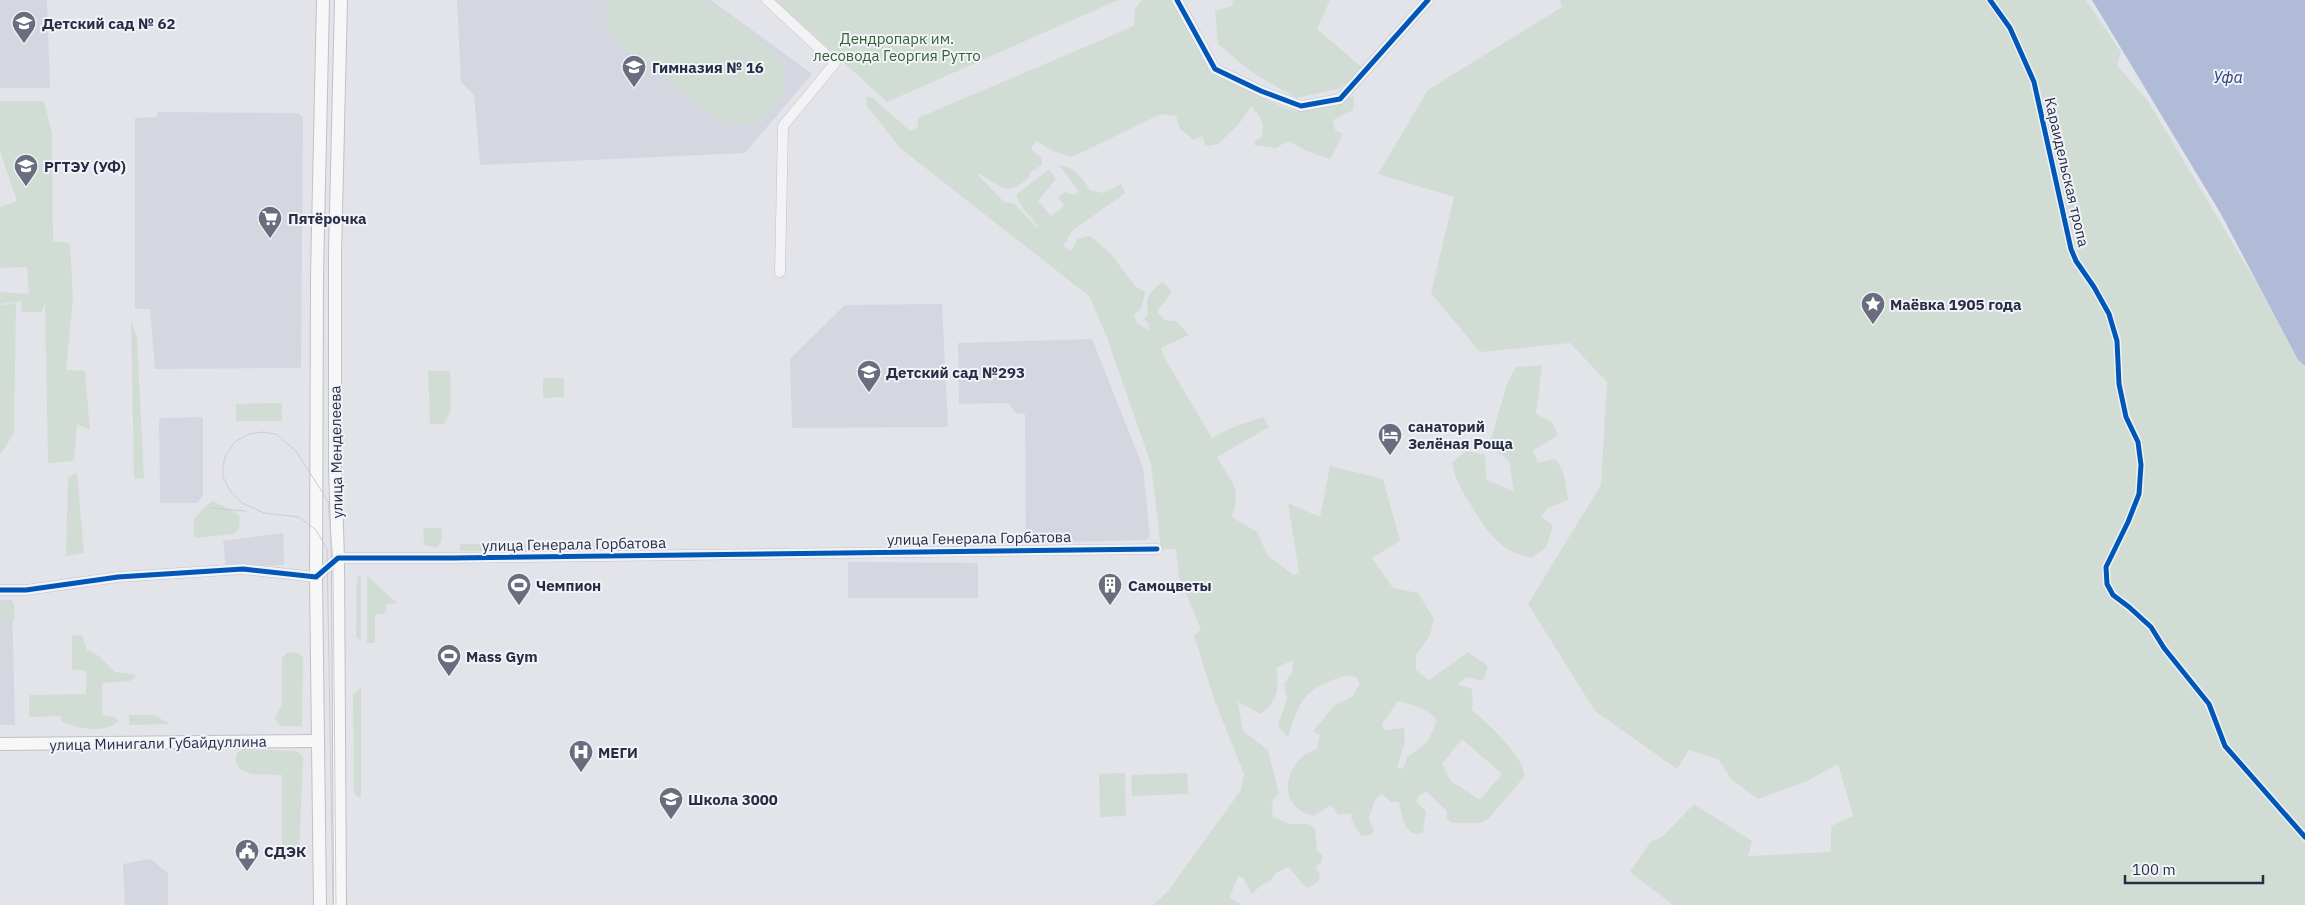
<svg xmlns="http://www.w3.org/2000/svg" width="2305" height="905" font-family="'IBM Plex Sans',sans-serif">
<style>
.built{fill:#d4d7e0}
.green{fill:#d1dcd4;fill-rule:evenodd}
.water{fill:#afbbd7}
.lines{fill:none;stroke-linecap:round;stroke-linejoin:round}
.minor-casing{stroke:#c1c2c7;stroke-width:11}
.major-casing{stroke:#bfc1c7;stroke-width:14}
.minor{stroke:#f3f3f6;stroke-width:10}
.major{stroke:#f7f7f7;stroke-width:12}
.tram{stroke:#cccdd1;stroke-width:1}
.cycleway-casing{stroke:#f1f3f8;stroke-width:8}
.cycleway{stroke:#0057b8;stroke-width:5}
.labels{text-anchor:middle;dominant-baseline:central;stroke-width:4;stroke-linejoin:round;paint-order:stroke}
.poi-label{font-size:15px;font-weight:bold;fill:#282d45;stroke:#f1f3f8;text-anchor:start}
.park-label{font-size:15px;fill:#346234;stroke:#f1f3f8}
.street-label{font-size:15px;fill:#282d45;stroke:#f1f3f8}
.water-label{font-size:16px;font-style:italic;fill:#2d427d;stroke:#f1f3f8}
</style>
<rect width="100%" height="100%" fill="#e3e4e9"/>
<g class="built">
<path d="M0,0H47L50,88H0Z"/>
<path d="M457,0H711L812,74L745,153L480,165L474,95L461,82Z"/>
<path d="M157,112L298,113L303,117L301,368L155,369L150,309H135V118L157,117Z"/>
<path d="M942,304L948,427L792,428L790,359L845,305Z"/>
<path d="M1092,339L1143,467L1150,536L1146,540L1026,543L1025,414L1016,413L1008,403L959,404L958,343Z"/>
<path d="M203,417V495L197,503H160L159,418Z"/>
<path d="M283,533L284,565L226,567L223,541Z"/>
<path d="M848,562L978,563V598H848Z"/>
<path d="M0,600H12L15,725H0Z"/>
<path d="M150,859L168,873V905H125L123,864Z"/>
</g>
<g class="green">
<path d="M608,0C633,0 659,0 684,0C691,0 701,0 707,0C717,4 773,49 778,58C794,82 777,119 749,124C740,126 732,124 723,122L623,48L610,32L605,18Z"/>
<path d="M775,0H1118L887,102Z"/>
<path d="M1142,0H1177L1214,72L1238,86L1287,109L1297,111L1354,96L1353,110L1333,120L1335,130L1343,134L1330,159L1307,151L1288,141L1276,148L1254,145L1256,140L1261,138C1266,125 1260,116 1251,106L1239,124L1218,144L1206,146L1202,136L1194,140L1180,129L1176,116L1161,114L1072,157L1053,151L1036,141L1031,149L1042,158V165L1029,173L1030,176C1007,199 1003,187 978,173V175L1004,202L1015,204L1037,228L1039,227L1023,209L1016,195L1049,169L1056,179L1038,201L1051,216L1064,206L1058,197L1065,192L1074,195L1079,192L1059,165C1075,167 1082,177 1090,190L1103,193L1121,184L1125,193L1072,231L1063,246L1071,251L1077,239L1090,236L1110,253L1135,286L1145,292L1142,307L1134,315L1137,323L1148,330L1149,325L1144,319L1148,315C1145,296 1148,293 1163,282L1172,292L1157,311L1164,320L1176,321L1189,335L1161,348L1164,357L1212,438L1231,428L1263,417L1269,427L1217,457C1231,483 1242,486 1232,517L1257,532L1268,556L1294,575L1299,572L1288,503L1320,517L1330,466L1383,479L1400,541L1372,558L1393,588L1418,593L1434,619L1430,636L1416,655V670L1429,680L1468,652L1488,666L1483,681L1466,677L1458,684L1472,689L1473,706L1471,709C1486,722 1526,757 1524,777L1488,819L1480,823H1452L1447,819V811L1426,791L1419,796L1416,802L1426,811L1423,833C1404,838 1402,816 1399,802H1391L1382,794L1375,800L1369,818L1374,831L1370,835L1361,836L1351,819L1353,813L1338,815L1331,805L1314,816C1273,807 1285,758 1317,749L1320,735L1313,731L1335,705L1353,696L1360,683L1356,677C1345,675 1340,677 1330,681C1299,694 1298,708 1288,737L1278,726L1287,698L1284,684L1292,672L1293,660L1276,668C1279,690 1279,699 1261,714L1238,702L1243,731L1268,750L1279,794L1270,803H1273L1272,816L1289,824H1307L1315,828L1317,851L1323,856L1320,864L1317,865L1316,870L1320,874L1318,882L1307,888L1288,867L1276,873L1270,881L1261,885L1252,894L1243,878L1238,876L1230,897L1242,905H1153L1168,891L1241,790L1244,774L1214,699L1194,635L1201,630L1179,577L1176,549H1161L1151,464L1106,335L1089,296L900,148L867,106L866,97L873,98L910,131L918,127V118L1134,26L1135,9ZM1398,701C1414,705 1427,708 1437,721L1427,742L1407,758L1403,769L1397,767L1405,742L1404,728L1384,730L1382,724ZM1462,739L1502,774L1480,800L1451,781L1442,764Z"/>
<path d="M1233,0H1330L1317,29L1365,70L1338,89L1296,98L1250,71L1218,44L1215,11L1232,6Z"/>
<path d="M1560,0H2086L2121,52L2117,65L2148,101L2259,287L2298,360L2305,367V905H1673L1630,872L1651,841L1661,838L1694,804L1752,841L1748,856L1831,852V826L1853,816L1838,764L1807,781L1758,799L1732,780L1718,759L1689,750L1677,769L1595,711L1528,604L1601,485L1607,382L1570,343L1480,352L1431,293L1454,197L1378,174L1428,90L1562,7Z"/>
<path d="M0,101H44L52,133L53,241L70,243L73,299L66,370L85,371L90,430L77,424L74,461L48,463L45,303L41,312H22L21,301L0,304V292L29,294L27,267L0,268V207L17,201L0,151Z"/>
<path d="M16,303L14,433L0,455V305Z"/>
<path d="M131,319L137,339L144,478L134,479Z"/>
<path d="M1542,365L1536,414L1552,422L1558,435L1533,451L1538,463L1556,459L1564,474L1568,500L1548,508L1541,516L1553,526L1546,548L1531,558C1495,550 1485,527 1467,499C1458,483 1456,482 1452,463L1466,451L1485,455L1486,479L1514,492L1509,461L1489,445L1507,384L1516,367Z"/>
<path d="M428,371H450L451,410L444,424H430Z"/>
<path d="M543,378H564V397L543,398Z"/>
<path d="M282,403V421H236V404Z"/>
<path d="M77,473L84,553L66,556L68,477Z"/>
<path d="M213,501L238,514L240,517L239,529L233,534L196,538L194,536V519L209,503Z"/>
<path d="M423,528H442C442,536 443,543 436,548L424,545Z"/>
<path d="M618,542V550L460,551V544Z"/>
<path d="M361,574V641L356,637L357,578Z"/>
<path d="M367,576L397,603L386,604V611L383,614L375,615V643H367Z"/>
<path d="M7,602H14V621H0V605Z"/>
<path d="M82,635L87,650L99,656L115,672L137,675L130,681L102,683V715L115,717L119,721C103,734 80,729 62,722L60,716L29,717V695L86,694V671L72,669V636Z"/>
<path d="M288,652L298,653L303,658L302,726H280L275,718L282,705V658Z"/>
<path d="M361,688V798L356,796L354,791L353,694Z"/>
<path d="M129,715H153L171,724L129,725Z"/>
<path d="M243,749L296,751L301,754L303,758L299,855L282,856V775C266,774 229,779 237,753Z"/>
<path d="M1125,773L1126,816L1100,817L1099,774Z"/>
<path d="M1187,773L1188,794L1132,796L1131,775Z"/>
</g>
<path class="water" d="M2092,0H2305V366L2298,360L2221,214Z"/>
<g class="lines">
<defs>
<g id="minor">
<path d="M767,0L835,63L783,126L780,272"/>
<path d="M1177,0L1215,69L1261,91L1301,106L1340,99L1428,0"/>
<path d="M0,590H26L118,577L243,569L316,577L338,558H452L1157,549"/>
</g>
<g id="major">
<path d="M0,744L317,741"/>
<path d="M320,905L316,577L317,276L323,0"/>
<path d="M340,905L338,558L335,468V254L341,0"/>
</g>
</defs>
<use href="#minor" class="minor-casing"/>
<use href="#major" class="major-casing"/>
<use href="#minor" class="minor"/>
<use href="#major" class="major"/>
<g class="tram">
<path d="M211,508L246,511"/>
<path d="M333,905L327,549L316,530L299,517L264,513L242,503L231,492L223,477V466L226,454L236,441L249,434L262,432L276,434L296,451L328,501L333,563L336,905"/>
</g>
<defs>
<g id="cycleway">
<path d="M1177,0L1215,69L1261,91L1301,106L1340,99L1428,0"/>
<path d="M1990,0L2010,28L2034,82L2071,249L2076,261L2094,287L2109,314L2117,341L2119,384L2126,417L2138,442L2141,465L2139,494L2128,522L2106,567L2107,584L2113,595L2129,607L2151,627L2164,648L2209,704L2225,746L2305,837"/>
<path d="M0,590H26L118,577L243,569L316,577L338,558H452L1157,549"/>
</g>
</defs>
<use href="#cycleway" class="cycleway-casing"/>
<use href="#cycleway" class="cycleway"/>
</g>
<defs>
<symbol id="school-pin" viewBox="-11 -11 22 30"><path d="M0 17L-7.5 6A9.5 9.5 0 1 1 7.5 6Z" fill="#696d7e" stroke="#f1f3f8"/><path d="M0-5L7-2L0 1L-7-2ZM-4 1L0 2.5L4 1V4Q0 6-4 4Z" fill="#fff"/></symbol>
<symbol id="university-pin" viewBox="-11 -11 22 30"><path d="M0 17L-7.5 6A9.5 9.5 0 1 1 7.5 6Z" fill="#696d7e" stroke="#f1f3f8"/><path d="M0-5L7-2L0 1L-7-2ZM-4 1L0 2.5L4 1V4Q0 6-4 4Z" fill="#fff"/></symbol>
<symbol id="supermarket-pin" viewBox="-11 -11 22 30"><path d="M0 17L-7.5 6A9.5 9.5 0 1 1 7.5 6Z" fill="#696d7e" stroke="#f1f3f8"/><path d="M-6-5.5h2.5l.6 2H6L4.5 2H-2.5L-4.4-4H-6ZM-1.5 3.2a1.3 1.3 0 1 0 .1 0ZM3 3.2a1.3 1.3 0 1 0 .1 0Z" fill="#fff"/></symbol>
<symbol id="sight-pin" viewBox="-11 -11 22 30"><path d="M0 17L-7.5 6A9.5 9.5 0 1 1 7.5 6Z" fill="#696d7e" stroke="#f1f3f8"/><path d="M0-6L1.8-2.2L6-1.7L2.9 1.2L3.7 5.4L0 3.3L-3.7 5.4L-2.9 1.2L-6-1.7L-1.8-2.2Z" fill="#fff"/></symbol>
<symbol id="hotel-pin" viewBox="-11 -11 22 30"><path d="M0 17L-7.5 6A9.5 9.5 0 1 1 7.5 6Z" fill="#696d7e" stroke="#f1f3f8"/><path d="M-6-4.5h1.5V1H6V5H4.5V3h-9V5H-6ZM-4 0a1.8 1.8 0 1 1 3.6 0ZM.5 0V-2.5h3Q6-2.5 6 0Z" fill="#fff"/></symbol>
<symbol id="stadium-pin" viewBox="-11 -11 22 30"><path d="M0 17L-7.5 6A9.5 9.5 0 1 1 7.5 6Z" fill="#696d7e" stroke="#f1f3f8"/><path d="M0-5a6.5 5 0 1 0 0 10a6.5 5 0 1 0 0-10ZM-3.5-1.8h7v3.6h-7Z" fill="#fff"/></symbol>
<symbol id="building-pin" viewBox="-11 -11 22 30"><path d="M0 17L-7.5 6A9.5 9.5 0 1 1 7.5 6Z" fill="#696d7e" stroke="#f1f3f8"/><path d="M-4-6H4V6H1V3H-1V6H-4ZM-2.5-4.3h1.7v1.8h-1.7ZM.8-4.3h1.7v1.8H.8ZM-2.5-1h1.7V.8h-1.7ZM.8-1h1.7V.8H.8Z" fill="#fff"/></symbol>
<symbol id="hospital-pin" viewBox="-11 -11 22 30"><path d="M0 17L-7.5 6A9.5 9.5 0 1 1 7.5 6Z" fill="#696d7e" stroke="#f1f3f8"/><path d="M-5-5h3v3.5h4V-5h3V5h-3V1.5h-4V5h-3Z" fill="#fff"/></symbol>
<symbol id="civic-pin" viewBox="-11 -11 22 30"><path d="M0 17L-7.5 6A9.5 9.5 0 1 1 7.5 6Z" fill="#696d7e" stroke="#f1f3f8"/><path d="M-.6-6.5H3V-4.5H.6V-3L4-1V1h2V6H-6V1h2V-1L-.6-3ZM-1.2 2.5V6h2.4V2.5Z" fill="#fff"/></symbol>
</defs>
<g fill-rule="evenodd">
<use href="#school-pin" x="10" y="9" width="28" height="38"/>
<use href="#school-pin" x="620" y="53" width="28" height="38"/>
<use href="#university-pin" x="12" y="152" width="28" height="38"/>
<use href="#supermarket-pin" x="256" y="204" width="28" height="38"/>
<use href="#sight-pin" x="1859" y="290" width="28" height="38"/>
<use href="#school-pin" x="855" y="358" width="28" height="38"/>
<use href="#hotel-pin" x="1376" y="421" width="28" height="38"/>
<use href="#stadium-pin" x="505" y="571" width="28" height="38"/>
<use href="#building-pin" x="1096" y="571" width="28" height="38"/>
<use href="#stadium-pin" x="435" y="642" width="28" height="38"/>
<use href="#hospital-pin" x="567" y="738" width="28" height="38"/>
<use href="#school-pin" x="657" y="785" width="28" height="38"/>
<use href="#civic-pin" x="233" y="837" width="28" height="38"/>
</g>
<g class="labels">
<g class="poi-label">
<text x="42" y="23">Детский сад № 62</text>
<text x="652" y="67">Гимназия № 16</text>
<text x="44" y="166">РГТЭУ (УФ)</text>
<text x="288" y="218">Пятёрочка</text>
<text x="1890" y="304">Маёвка 1905 года</text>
<text x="886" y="372">Детский сад №293</text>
<text x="1408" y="426">санаторий<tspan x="1408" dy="17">Зелёная Роща</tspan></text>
<text x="536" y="585">Чемпион</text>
<text x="1128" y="585">Самоцветы</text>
<text x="466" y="656">Mass Gym</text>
<text x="598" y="752">МЕГИ</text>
<text x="688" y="799">Школа 3000</text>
<text x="264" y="851">СДЭК</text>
</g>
<g class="park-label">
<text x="897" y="38">Дендропарк им.<tspan x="897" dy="17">лесовода Георгия Рутто</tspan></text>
</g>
<g class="street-label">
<text transform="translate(2067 172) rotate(77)">Караидельская тропа</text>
<text transform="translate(336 452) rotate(-91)">улица Менделеева</text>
<text transform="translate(979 538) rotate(-1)">улица Генерала Горбатова</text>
<text transform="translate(574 544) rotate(-1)">улица Генерала Горбатова</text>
<text transform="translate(158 743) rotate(-1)">улица Минигали Губайдуллина</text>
</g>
<g class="water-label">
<text x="2228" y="77">Уфа</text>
</g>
</g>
<path d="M2125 875v8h138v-8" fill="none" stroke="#282d45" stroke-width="2.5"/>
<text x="2132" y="875" font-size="15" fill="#282d45" stroke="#f1f3f8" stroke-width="4" paint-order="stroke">100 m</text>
</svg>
